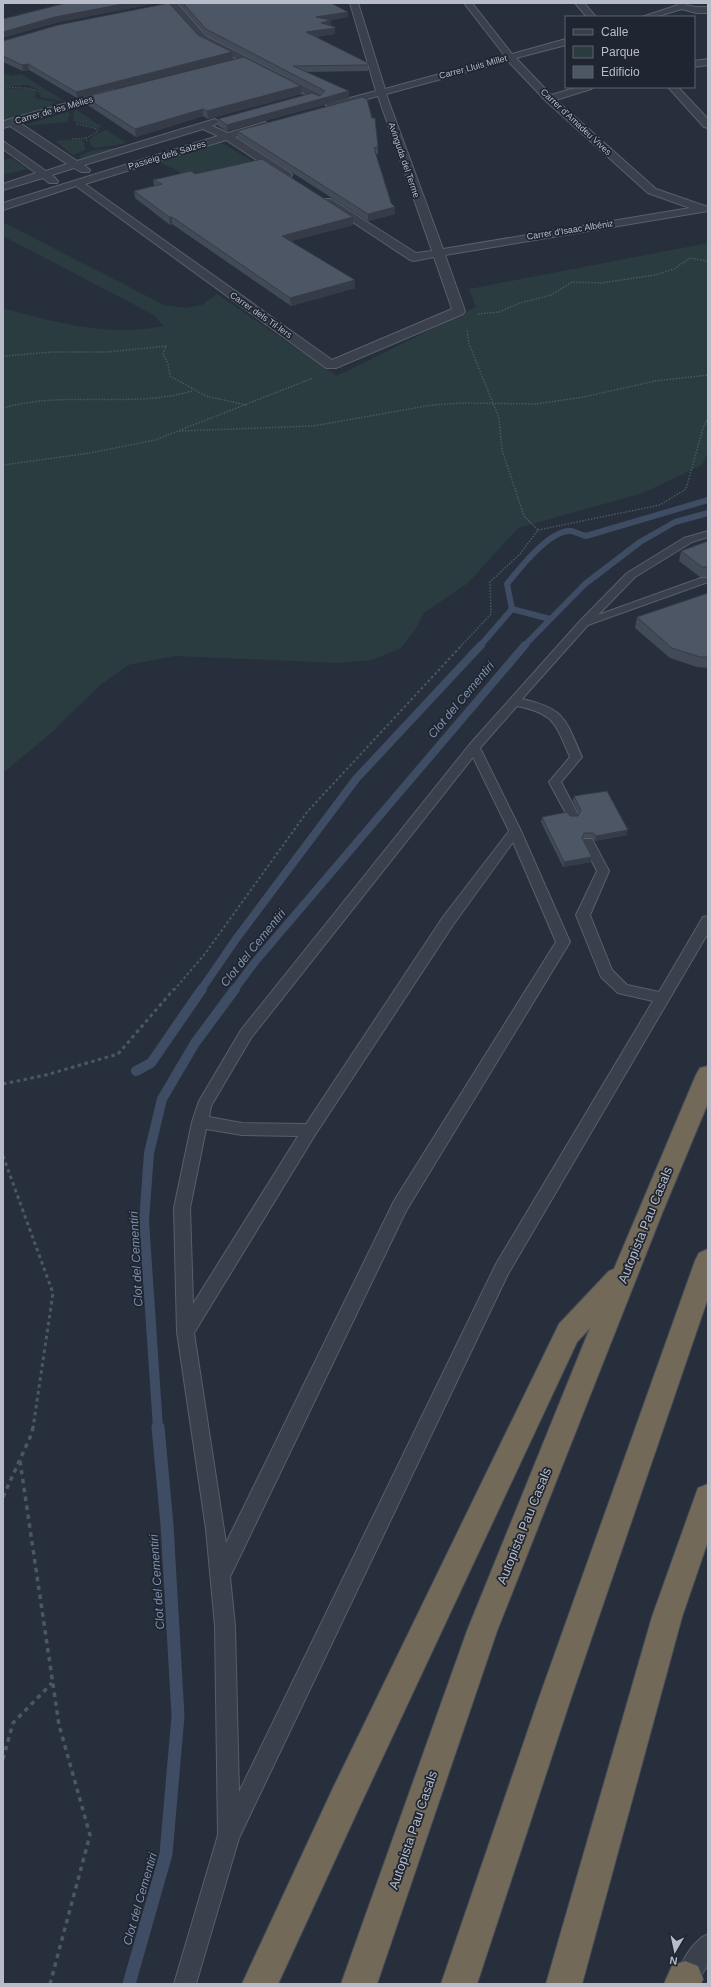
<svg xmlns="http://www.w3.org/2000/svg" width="711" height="1987" font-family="Helvetica,sans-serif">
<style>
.green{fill:#2a3c3f}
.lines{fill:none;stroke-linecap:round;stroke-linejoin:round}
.stream-far3{stroke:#3e4c64;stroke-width:6}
.stream-far2{stroke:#3e4c64;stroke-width:8}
.stream-far1{stroke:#3e4c64;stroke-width:10}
.stream{stroke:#3e4c64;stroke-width:13}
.lane-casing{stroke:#585f6b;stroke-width:2}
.street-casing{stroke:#585f6b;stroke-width:2}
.highway-casing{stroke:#454c58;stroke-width:2}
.path-far4{stroke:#49595d;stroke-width:1;stroke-dasharray:1.5 1.5;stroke-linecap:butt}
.path-far3{stroke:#49595d;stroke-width:1.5;stroke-dasharray:1.5 1.5;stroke-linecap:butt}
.path-far2{stroke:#49595d;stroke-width:2;stroke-dasharray:2.5 2.5;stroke-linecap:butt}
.path-far1{stroke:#49595d;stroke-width:3;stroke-dasharray:3.5 3.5;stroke-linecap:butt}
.path{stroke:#49595d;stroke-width:3.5;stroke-dasharray:4.5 4.5;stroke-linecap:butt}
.lane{fill:#3a414d;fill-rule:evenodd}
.street{fill:#3a414d;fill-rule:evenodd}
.highway{fill:#726958;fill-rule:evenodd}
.wall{fill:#424a57}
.shaded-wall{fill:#363c47}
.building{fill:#4d5665;stroke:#363c47}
.labels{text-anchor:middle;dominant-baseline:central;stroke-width:3.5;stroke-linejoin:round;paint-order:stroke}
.far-street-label{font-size:9px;fill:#b7bcc8;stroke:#1f2632}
.water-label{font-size:12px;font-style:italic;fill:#8191ad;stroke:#1f2632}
.near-street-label{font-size:13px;fill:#b7bcc8;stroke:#1f2632}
</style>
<rect width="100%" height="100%" fill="#272f3d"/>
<g class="green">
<path d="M3,73L11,76L21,74L64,101L40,97L39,90L27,85L3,87Z"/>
<path d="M3,88L32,89L36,91L35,97L37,99L57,102L50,105L52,107L3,121Z"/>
<path d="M74,110H77L102,127L97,128L75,122L73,120Z"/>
<path d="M68,112L70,115L67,122L30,125L28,124Z"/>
<path d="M106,130L127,143L97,148L91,146L89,140L93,136Z"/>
<path d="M80,139L84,142L85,150L73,155L55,141Z"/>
<path d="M222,143L254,162L192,178L159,162Z"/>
<path d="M123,147L88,157H77L94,150Z"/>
<path d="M11,158L27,169L7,174L3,173V160Z"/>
<path d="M3,222L164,305L186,308L202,305L217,294L337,376L476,307L469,289L708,243V453L702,465L643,493L518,528L468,583L424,613L415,630L401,648L372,660L339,663L175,656L128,665L99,686L51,733L3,773V308C56,323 110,337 164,326L154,315L3,236Z"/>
</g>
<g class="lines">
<g class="stream-far3">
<path d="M512,609L550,619"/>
<path d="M480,646L512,609L507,584C519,569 550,529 571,531C576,532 581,535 586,536L708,500"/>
<path d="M524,646L585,584L640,542L675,522L708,513"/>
</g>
<g class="stream-far2">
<path d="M201,990L236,939L356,779L481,645"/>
<path d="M234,990L255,962L525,645"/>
</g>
<g class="stream-far1">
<path d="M136,1071L151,1063L202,989"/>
<path d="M158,1428L144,1221L149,1153L162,1099L195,1043L235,989"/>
</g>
<path class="stream" d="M129,1984L166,1854L178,1716L167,1525L158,1427"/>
<defs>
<g id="lane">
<path d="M708,531V537L692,542L635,577L598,615L701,578H708V582L588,625L522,699C566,709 565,719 582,757L561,782L579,816L577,819H569L549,782L570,757C555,723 555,714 517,706L480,748L521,831L570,942L406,1211L230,1577L235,1626L239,1792L496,1264L653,1001L618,993L601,977L576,915L597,871L582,842L584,839H592L609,871L590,915L612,970L627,985L659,992L703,917L708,916V933L508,1274L239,1838L196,1984H174L218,1835L215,1626L206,1529L177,1332L174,1208L192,1122L199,1101L241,1030L470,744L580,621L627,573L684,538ZM473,757L509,831L443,917L306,1124L242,1123L209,1117L211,1106L251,1038ZM513,842L556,942L394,1201L226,1543L194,1333L315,1135L453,925ZM206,1129L242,1135L298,1136L193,1304L190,1208Z"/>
<path d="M708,1934V1965L695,1984H676L674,1979C680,1964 693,1940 708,1934Z"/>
</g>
<g id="street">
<path d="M168,3H177L206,36L335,102L376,91L350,3H358L385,89L505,56L464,3H472L512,54L566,39V45L516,58L551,95L578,87H593L591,89L556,100L656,189L708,207V211L445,255L465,311L463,314L336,368H326L76,186L3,210V203L218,136L203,129L84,165L90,170L89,172H81L74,168L52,175L58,181L57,183H49L43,178L3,190V184L36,173L3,149V141L46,171L67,164L10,126L3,128V122L7,120L112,90H118L120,92L118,94L20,123L77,161L215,119L220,122L212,126L228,133L265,122L270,125L269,127L235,137L291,173L292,175L291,177H283L226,140L85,184L332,360L452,309L434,257L414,261L410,260L321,201L323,199H331L416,253L432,251L378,96L335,108L330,107L200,40ZM508,61L546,101L648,193L690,208L443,249L386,94Z"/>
<path d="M575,3H584L596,17H587Z"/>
<path d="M678,3H686V5L696,7H708V13H696L682,9L655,17H642L678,5Z"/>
<path d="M708,59V65L694,67V61Z"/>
<path d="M668,87H678L708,119V128L704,127Z"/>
</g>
<g id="highway">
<path d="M708,1066V1103L663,1211L497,1631L377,1984H341L467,1631L590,1328L577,1342L358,1810L278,1984H242L334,1786L559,1324L609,1271L614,1269L696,1075L700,1068Z"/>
<path d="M708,1249V1298L571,1698L477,1984H441L539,1698L695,1261L699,1253Z"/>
<path d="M708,1484V1541L682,1617L582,1984H546L652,1617L698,1488Z"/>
<path d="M685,1961L698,1966L703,1979L701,1984H664L672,1966Z"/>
</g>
</defs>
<use href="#lane" class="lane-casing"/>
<use href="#street" class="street-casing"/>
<use href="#highway" class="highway-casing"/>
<g class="path-far4">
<path d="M3,87L26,88L39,91L38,94"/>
<path d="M77,124L98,129L96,133L86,138L87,141"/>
<path d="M72,139L86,138"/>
</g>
<g class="path-far3">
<path d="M478,314L499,312L520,303L551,295L572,282L601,283L655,275L674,269L690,258L708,261"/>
<path d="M3,356L52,352H108L166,346L163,354L168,364L170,376L206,396L246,405"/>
<path d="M3,408C65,390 130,409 192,391"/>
<path d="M179,431L313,426L432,405L462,403L536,404L584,397L655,381L708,375"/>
<path d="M3,465L90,453L155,440L313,378"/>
<path d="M538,530L660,505L686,489L703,428L708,418"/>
<path d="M461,646L491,614L490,582L520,554L538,530L524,516L502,450L499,418L469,344L467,329"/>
</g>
<path class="path-far2" d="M174,990L204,955L307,812L462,645"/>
<g class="path-far1">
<path d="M3,1084L46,1075L118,1054L174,989"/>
<path d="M3,1156L53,1293L33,1428"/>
</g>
<g class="path">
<path d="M20,1461L59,1725L90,1835L50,1984"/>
<path d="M3,1497L32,1433L33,1427"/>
<path d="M3,1759L13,1723L52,1683"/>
</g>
<use href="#lane" class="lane"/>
<use href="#street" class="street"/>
<use href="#highway" class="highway"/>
</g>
<g class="wall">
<path d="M181,3H331L348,17L330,20L331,26L335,27V34L316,37L368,65V71L306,72L349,91V98L227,131L218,126V119L320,96L321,95L207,35L181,6Z"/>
<path d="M198,35L232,52L233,59L77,98L29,70L23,71L3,62V41Z"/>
<path d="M301,94L208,119L203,116L136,137L86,104L85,97Z"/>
<path d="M237,131L378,147V154H376L395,214L368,221L238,138Z"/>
<path d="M195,174L353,225L291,241L355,288L291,306L172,224L170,225L135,198L134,191L154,186L153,180Z"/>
<path d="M708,541V577H700L679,561L681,551Z"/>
<path d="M708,593V668L697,667L670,658L635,628L637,617Z"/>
<path d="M574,796L627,835L595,841L592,838H583L582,839L592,857L591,862L563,867L541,822L542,817L578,816L579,813L573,801Z"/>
</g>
<g class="shaded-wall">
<path d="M128,3H159L56,23L3,38V32L55,17Z"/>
<path d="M348,12V17L316,22V17Z"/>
<path d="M331,20V26L321,23Z"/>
<path d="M335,28V34L306,38V32Z"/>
<path d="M232,52L233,59L77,98L76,92Z"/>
<path d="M28,64L29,70L23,71L22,65Z"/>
<path d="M301,86V94L208,119L207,111Z"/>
<path d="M349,91V98L227,131V125Z"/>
<path d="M203,109V116L136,137L135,129Z"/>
<path d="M395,207V214L368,221V214Z"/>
<path d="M169,217H172V224L170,225Z"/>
<path d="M353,217V225L283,243L282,236Z"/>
<path d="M355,280V288L291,306L290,298Z"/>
<path d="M628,830L627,835L595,841L596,836Z"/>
<path d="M592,857L591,862L563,867L564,862Z"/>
</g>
<g class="building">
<path d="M66,3H128L55,17L3,32V19Z"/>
<path d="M169,3L198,35L232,52L76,92L28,64L22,65L3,56V41L58,25Z"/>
<path d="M183,3H331L348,12L316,17L331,20L321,23L335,27V28L306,32L368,63V65L293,66L349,91L227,125L218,119L312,93L320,96L325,91L206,29Z"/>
<path d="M244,57L301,86L207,111L203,109L135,129L85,97Z"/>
<path d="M362,97L367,99L372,118H375L378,147L374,148L391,203L395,207L368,214L237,131Z"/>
<path d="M262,159L353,217L282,236L355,280L290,298L172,217H169L134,191L162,184L153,180L191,171L195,174Z"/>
<path d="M708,541V567H702L681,551Z"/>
<path d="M708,593V657H700L672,648L637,617Z"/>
<path d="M607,791L628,830L596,836L593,833H584L582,838L592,857L564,862L542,817L567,812L570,816H578L581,810L574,796Z"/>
</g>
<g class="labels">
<g class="far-street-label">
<text transform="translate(473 67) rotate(-15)">Carrer Lluis Millet</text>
<text transform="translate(54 110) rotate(-16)">Carrer de les Mèlies</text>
<text transform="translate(576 122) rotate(43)">Carrer d'Amadeu Vives</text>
<text transform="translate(167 155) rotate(-17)">Passeig dels Salzes</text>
<text transform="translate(404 160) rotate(71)">Avinguda del Terme</text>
<text transform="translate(570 230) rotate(-9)">Carrer d'Isaac Albéniz</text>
<text transform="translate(261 315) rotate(35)">Carrer dels Til·lers</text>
</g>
<g class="water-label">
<text transform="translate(461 700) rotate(-50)">Clot del Cementiri</text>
<text transform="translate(253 948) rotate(-51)">Clot del Cementiri</text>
<text transform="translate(136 1259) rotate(-93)">Clot del Cementiri</text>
<text transform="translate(157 1582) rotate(-94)">Clot del Cementiri</text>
<text transform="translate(140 1899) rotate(-74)">Clot del Cementiri</text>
</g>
<g class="near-street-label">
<text transform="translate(645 1225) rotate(-68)">Autopista Pau Casals</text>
<text transform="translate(524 1526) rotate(-68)">Autopista Pau Casals</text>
<text transform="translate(413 1830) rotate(-71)">Autopista Pau Casals</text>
</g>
</g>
<rect width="711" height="1987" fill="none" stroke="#b7bcc8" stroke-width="8"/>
<rect x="565" y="16" width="130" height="72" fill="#1f2632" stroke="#5c626e"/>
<rect x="573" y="29" width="20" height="6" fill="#3a414d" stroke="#5c626e"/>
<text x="601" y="36" font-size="12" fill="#b7bcc8">Calle</text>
<rect x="573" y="46" width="20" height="12" fill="#2a3c3f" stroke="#5c626e"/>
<text x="601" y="56" font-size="12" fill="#b7bcc8">Parque</text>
<rect x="573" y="66" width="20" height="12" fill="#4d5665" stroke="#5c626e"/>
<text x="601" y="76" font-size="12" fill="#b7bcc8">Edificio</text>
<g transform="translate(675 1951) rotate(189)" stroke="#1f2632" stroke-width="3" paint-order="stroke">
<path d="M0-3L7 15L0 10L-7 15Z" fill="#b7bcc8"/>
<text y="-6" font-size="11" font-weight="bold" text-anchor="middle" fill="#b7bcc8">N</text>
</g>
</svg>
